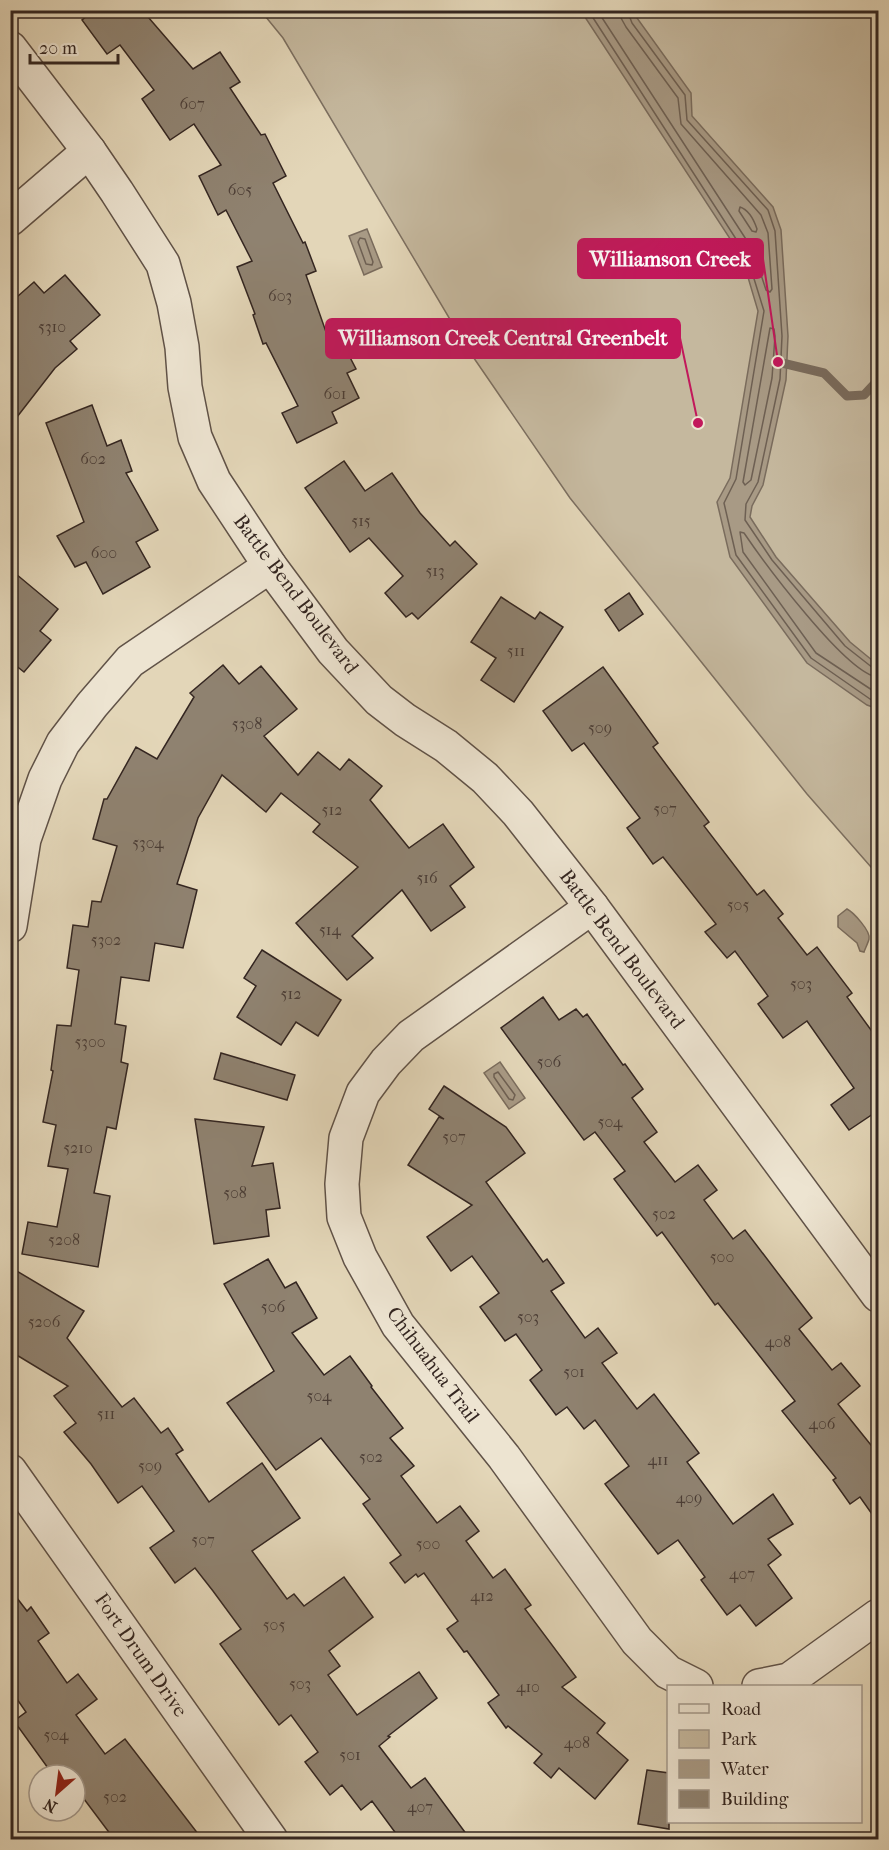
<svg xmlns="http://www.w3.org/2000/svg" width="889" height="1850" font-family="'IM FELL French Canon',serif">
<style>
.green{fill:#c5b89e;stroke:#7c6f60;stroke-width:1.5}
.water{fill:#a89a85;stroke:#7a6c5d;stroke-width:1.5}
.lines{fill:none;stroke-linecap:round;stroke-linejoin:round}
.shore{stroke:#6e6053;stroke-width:1.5}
.stream{stroke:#7a6c5d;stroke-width:9}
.building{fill:#8f8270;stroke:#342621;stroke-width:1.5}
.minor-casing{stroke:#605247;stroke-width:36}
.minor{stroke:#ede4d1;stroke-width:33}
.labels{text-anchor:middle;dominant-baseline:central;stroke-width:4.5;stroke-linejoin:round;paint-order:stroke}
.number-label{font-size:16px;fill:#4b3d35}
.street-label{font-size:20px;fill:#342621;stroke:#ede4d1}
.leader{fill:none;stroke:#c2185b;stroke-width:2}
.callout-dot{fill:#c2185b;stroke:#ede4d1;stroke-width:2}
.callout{fill:#c2185b;stroke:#c2185b;stroke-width:2}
.callout-label{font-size:21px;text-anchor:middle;font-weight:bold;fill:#fff}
</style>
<rect width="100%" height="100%" fill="#e3d6b8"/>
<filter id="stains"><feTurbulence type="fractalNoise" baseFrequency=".00333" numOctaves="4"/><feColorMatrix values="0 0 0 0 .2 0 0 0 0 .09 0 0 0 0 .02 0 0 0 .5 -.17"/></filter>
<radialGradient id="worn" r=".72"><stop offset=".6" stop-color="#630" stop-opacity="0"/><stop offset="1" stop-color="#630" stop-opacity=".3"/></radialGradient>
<path class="green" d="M261,11H878V875L807,794L570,498L467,348L283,38Z"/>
<g class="water">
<path d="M581,11H632L691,93L692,116L773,207L781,230L788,336L786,380L763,485L752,506L750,517L776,557L850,642L878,665V709L867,705L807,663L730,557L717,502L730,478L758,311L742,257Z"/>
<path d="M367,229L382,267L364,275L349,236Z"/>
<path d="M847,909C853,912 871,931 869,939C868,943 865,949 864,952L860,951L857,943L838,927V916Z"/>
<path d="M500,1062L525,1098L509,1109L484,1073Z"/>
</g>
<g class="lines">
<g class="shore">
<path d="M588,10L747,256L764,311L736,479L724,503L736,555L811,658L870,699L878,702"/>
<path d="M597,10L753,250L766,290L770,292L772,289L768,233L761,215L681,124L678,98L626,27L621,18L620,10"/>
<path d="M627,10L632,23L685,95L687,120L768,210L775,231L782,336L780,379L758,482L746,504L745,520L772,560L845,646L873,668L878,669"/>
<path d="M740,207C749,210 754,220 757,229L756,232L752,231L739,211Z"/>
<path d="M360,238L365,239L373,262L372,265L366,264L358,242Z"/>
<path d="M770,328L774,329L775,336L772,378L751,480L745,485L743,482Z"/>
<path d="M878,677C847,675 763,561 744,533L740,532L743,552L816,653L878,694"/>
<path d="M498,1072L515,1095L513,1100L509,1099L494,1077V1074Z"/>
</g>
<path class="stream" d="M778,362L824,373L847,396L864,395L878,380"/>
</g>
<g class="building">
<path d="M95,10H142L193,69L220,52L240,82L230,88L261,135L265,134L286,176L273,183L303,243L305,242L316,271L306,275L332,349L343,344L356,369L347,373L359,398L332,412L337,423L297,443L282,413L298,406L266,343L263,344L253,315L255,314L237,267L252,261L226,210L218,215L199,176L221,165L194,124L170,140L142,99L154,90L120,45L107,54L82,20Z"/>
<path d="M65,275L100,315L70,341L77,349L55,368L10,426V303L34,282L44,293Z"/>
<path d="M92,405L107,446L121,440L132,471L126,473L158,530L136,542L150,567L103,594L86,562L75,567L57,536L84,522L46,423Z"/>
<path d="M344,461L365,491L392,473L420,513L450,546L455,541L477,564L418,619L412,613L406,617L385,593L403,576L369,538L350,552L305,488Z"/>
<path d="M10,569L58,609L40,631L51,640L24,672L10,661Z"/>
<path d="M629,593L643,614L619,631L605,610Z"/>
<path d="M501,597L535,619L540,612L563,627L514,702L481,680L496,658L471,642Z"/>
<path d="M223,665L239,684L261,666L297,709L264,736L298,775L318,752L340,770L349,759L382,786L370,800L409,848L443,824L474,867L450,886L465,907L431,931L402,890L352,936L373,958L347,980L296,923L358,867L313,832L320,824L281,793L266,812L222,775L198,818L177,884L197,890L183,948L155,943L149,981L121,977L115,1024L126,1026L121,1062L128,1064L116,1129L107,1127L94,1193L110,1196L98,1267L22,1254L28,1222L57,1227L68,1169L48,1166L56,1125L43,1122L53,1071L51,1070L57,1025L71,1026L79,970L67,968L73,925L88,927L92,901L101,902L117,846L93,839L104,799H107L136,747L157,759L194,697L190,693Z"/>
<path d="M603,667L658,743L653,747L709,822L704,826L757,895L764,890L783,914L778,918L807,955L817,947L852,993L847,997L879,1041V1122L873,1114L849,1130L831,1105L854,1088L807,1021L783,1038L758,1004L768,996L735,951L727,958L705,932L716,924L663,857L653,864L627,828L640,818L584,743L572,751L543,711Z"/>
<path d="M262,950L341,1000L318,1036L296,1022L281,1045L237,1017L256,986L244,978Z"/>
<path d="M543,997L559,1020L576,1009L583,1017L587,1014L623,1065L625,1064L643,1089L632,1098L657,1132L644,1142L675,1182L698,1165L717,1190L704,1200L733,1239L745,1230L812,1318L799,1329L832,1370L841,1363L860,1386L838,1404L879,1455V1524L860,1497L850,1504L833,1480L836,1478L782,1411L795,1401L718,1303L715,1305L662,1232L657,1236L614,1179L625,1171L595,1132L584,1140L501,1028Z"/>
<path d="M221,1053L295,1075L287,1100L214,1079Z"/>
<path d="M444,1086L506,1127L525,1153L486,1182L543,1262L547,1259L564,1283L551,1291L585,1338L598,1328L617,1353L602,1363L637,1409L654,1394L699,1453L687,1462L733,1524L773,1494L793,1524L768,1539L781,1555L768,1565L792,1598L756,1626L740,1605L727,1615L701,1580L705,1577L678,1540L658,1554L605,1484L629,1466L595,1420L584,1429L567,1407L556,1415L530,1380L542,1370L516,1334L505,1341L480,1307L499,1293L472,1256L451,1271L427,1237L472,1205L408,1165L439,1117L444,1119L429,1109Z"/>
<path d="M195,1119L264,1127L252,1166L273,1163L280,1208L266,1210L269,1236L214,1244Z"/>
<path d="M268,1259L285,1288L296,1282L317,1318L292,1333L324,1375L350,1356L372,1386L371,1387L403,1428L390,1438L414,1466L401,1476L437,1523L460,1506L479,1531L466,1541L493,1578L505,1569L531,1605L525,1609L576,1677L562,1687L605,1723L597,1733L628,1760L595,1799L559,1768L551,1778L534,1763L542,1754L508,1726L506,1728L488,1703L499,1695L467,1651L464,1652L447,1629L458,1621L424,1573L418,1577L416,1574L405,1583L390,1563L401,1555L363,1504L370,1499L321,1438L276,1470L227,1403L274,1371L224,1284Z"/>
<path d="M10,1267L84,1311L67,1338L122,1407L134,1398L161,1433L168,1428L183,1450L176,1454L209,1502L262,1463L300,1518L252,1551L287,1599L294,1594L304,1606L344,1577L373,1617L329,1651L340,1666L328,1675L357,1715L419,1672L437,1698L388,1736L390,1737L379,1746L411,1788L425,1778L470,1839H400L372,1801L361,1810L342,1785L330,1795L305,1762L318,1752L291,1715L279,1725L220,1644L241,1629L213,1591L195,1568L175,1583L150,1548L174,1531L142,1486L118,1503L91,1464L64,1432L76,1423L54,1396L68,1386L10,1351Z"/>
<path d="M10,1589L27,1611L31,1607L49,1633L38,1641L67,1683L78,1674L97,1699L76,1715L105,1754L125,1739L202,1839H114L75,1787V1775H53L14,1721L26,1712L10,1689Z"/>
<path d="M647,1770L669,1773V1829L638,1824Z"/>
</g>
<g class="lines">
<defs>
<g id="minor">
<path d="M10,48L89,151L117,192L163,264L174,303L182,347L185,387L195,437L214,481L270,566L333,651L379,700L405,720L446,746L485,778L518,813L592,907L878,1295"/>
<path d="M10,219L89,151"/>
<path d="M592,907L411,1036L386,1062L363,1093L346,1138L342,1184L344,1217L360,1257L398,1325L504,1457L637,1641L668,1672L696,1686"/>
<path d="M10,926L24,839L45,779L63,743L92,705L130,661L270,566"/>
<path d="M10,1471L271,1840"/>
<path d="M759,1686L789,1680L878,1616"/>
</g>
</defs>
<use href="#minor" class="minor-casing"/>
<use href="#minor" class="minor"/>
</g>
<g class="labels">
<g class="number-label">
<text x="192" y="103">607</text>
<text x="240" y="189">605</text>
<text x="280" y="295">603</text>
<text x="52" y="326">5310</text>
<text x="335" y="393">601</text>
<text x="93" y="458">602</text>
<text x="361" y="520">515</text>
<text x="104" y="552">600</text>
<text x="435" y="570">513</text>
<text x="516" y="650">511</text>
<text x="247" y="723">5308</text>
<text x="600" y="727">509</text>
<text x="665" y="808">507</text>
<text x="332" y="809">512</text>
<text x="148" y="842">5304</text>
<text x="427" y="877">516</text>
<text x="738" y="904">505</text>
<text x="330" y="929">514</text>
<text x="106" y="939">5302</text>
<text x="801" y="983">503</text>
<text x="291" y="993">512</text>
<text x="90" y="1041">5300</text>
<text x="549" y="1061">506</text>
<text x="610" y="1121">504</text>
<text x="454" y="1136">507</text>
<text x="78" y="1147">5210</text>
<text x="235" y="1192">508</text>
<text x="664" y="1213">502</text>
<text x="64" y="1239">5208</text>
<text x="722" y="1256">500</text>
<text x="273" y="1306">506</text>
<text x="528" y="1316">503</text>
<text x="44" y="1321">5206</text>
<text x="778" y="1341">408</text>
<text x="574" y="1371">501</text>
<text x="319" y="1395">504</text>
<text x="106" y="1413">511</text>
<text x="822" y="1423">406</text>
<text x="371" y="1456">502</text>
<text x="658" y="1459">411</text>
<text x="150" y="1465">509</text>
<text x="689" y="1497">409</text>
<text x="203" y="1539">507</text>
<text x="428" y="1543">500</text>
<text x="742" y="1573">407</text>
<text x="482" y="1595">412</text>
<text x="274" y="1624">505</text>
<text x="300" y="1683">503</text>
<text x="528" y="1686">410</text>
<text x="56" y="1734">504</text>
<text x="577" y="1742">408</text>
<text x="350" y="1754">501</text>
<text x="115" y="1796">502</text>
<text x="420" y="1806">407</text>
</g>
<g class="street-label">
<text transform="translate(296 594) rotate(53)">Battle Bend Boulevard</text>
<text transform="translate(622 949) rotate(53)">Battle Bend Boulevard</text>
<text transform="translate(433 1365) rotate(53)">Chihuahua Trail</text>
<text transform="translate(141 1655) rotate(55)">Fort Drum Drive</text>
</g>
</g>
<path class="leader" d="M778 362L763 259M698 423L680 338"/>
<g class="callout-dot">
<circle cx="778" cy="362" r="6"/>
<circle cx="698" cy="423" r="6"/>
</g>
<g class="callout">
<rect x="578" y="239" width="185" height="39" rx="6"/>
<rect x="326" y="319" width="354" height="39" rx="6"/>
</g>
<g class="callout-label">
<text x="670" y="266">Williamson Creek</text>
<text x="503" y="345">Williamson Creek Central Greenbelt</text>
</g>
<rect width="889" height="1850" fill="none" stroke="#e3d6b8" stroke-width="36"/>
<rect x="12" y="12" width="865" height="1826" fill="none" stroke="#342621" stroke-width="3"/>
<rect x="18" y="18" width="853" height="1814" fill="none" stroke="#342621" stroke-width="1.5"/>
<rect x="667" y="1685" width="195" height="138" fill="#ede4d1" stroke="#a3988b" stroke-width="1.5"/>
<rect x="679" y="1704" width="30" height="9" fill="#ede4d1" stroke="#a3988b" stroke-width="1.5"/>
<text x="721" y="1715" font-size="18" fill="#342621">Road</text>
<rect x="679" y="1730" width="30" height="18" fill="#c5b89e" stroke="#a3988b" stroke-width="1.5"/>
<text x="721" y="1745" font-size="18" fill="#342621">Park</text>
<rect x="679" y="1760" width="30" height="18" fill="#a89a85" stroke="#a3988b" stroke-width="1.5"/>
<text x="721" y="1775" font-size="18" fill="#342621">Water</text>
<rect x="679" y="1790" width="30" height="18" fill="#8f8270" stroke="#a3988b" stroke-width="1.5"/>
<text x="721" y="1805" font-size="18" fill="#342621">Building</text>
<g transform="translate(57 1793) rotate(208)"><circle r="28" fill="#ede4d1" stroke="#a3988b" stroke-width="1.5"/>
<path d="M0-4.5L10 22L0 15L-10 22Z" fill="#8f2418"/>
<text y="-9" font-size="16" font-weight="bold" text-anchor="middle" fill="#342621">N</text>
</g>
<path d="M30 54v9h88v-9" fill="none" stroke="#342621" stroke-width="3"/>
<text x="39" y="54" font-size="18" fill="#342621" stroke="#ede4d1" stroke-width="4.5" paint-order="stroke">20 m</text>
<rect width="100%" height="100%" filter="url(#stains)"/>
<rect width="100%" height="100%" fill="url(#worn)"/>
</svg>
